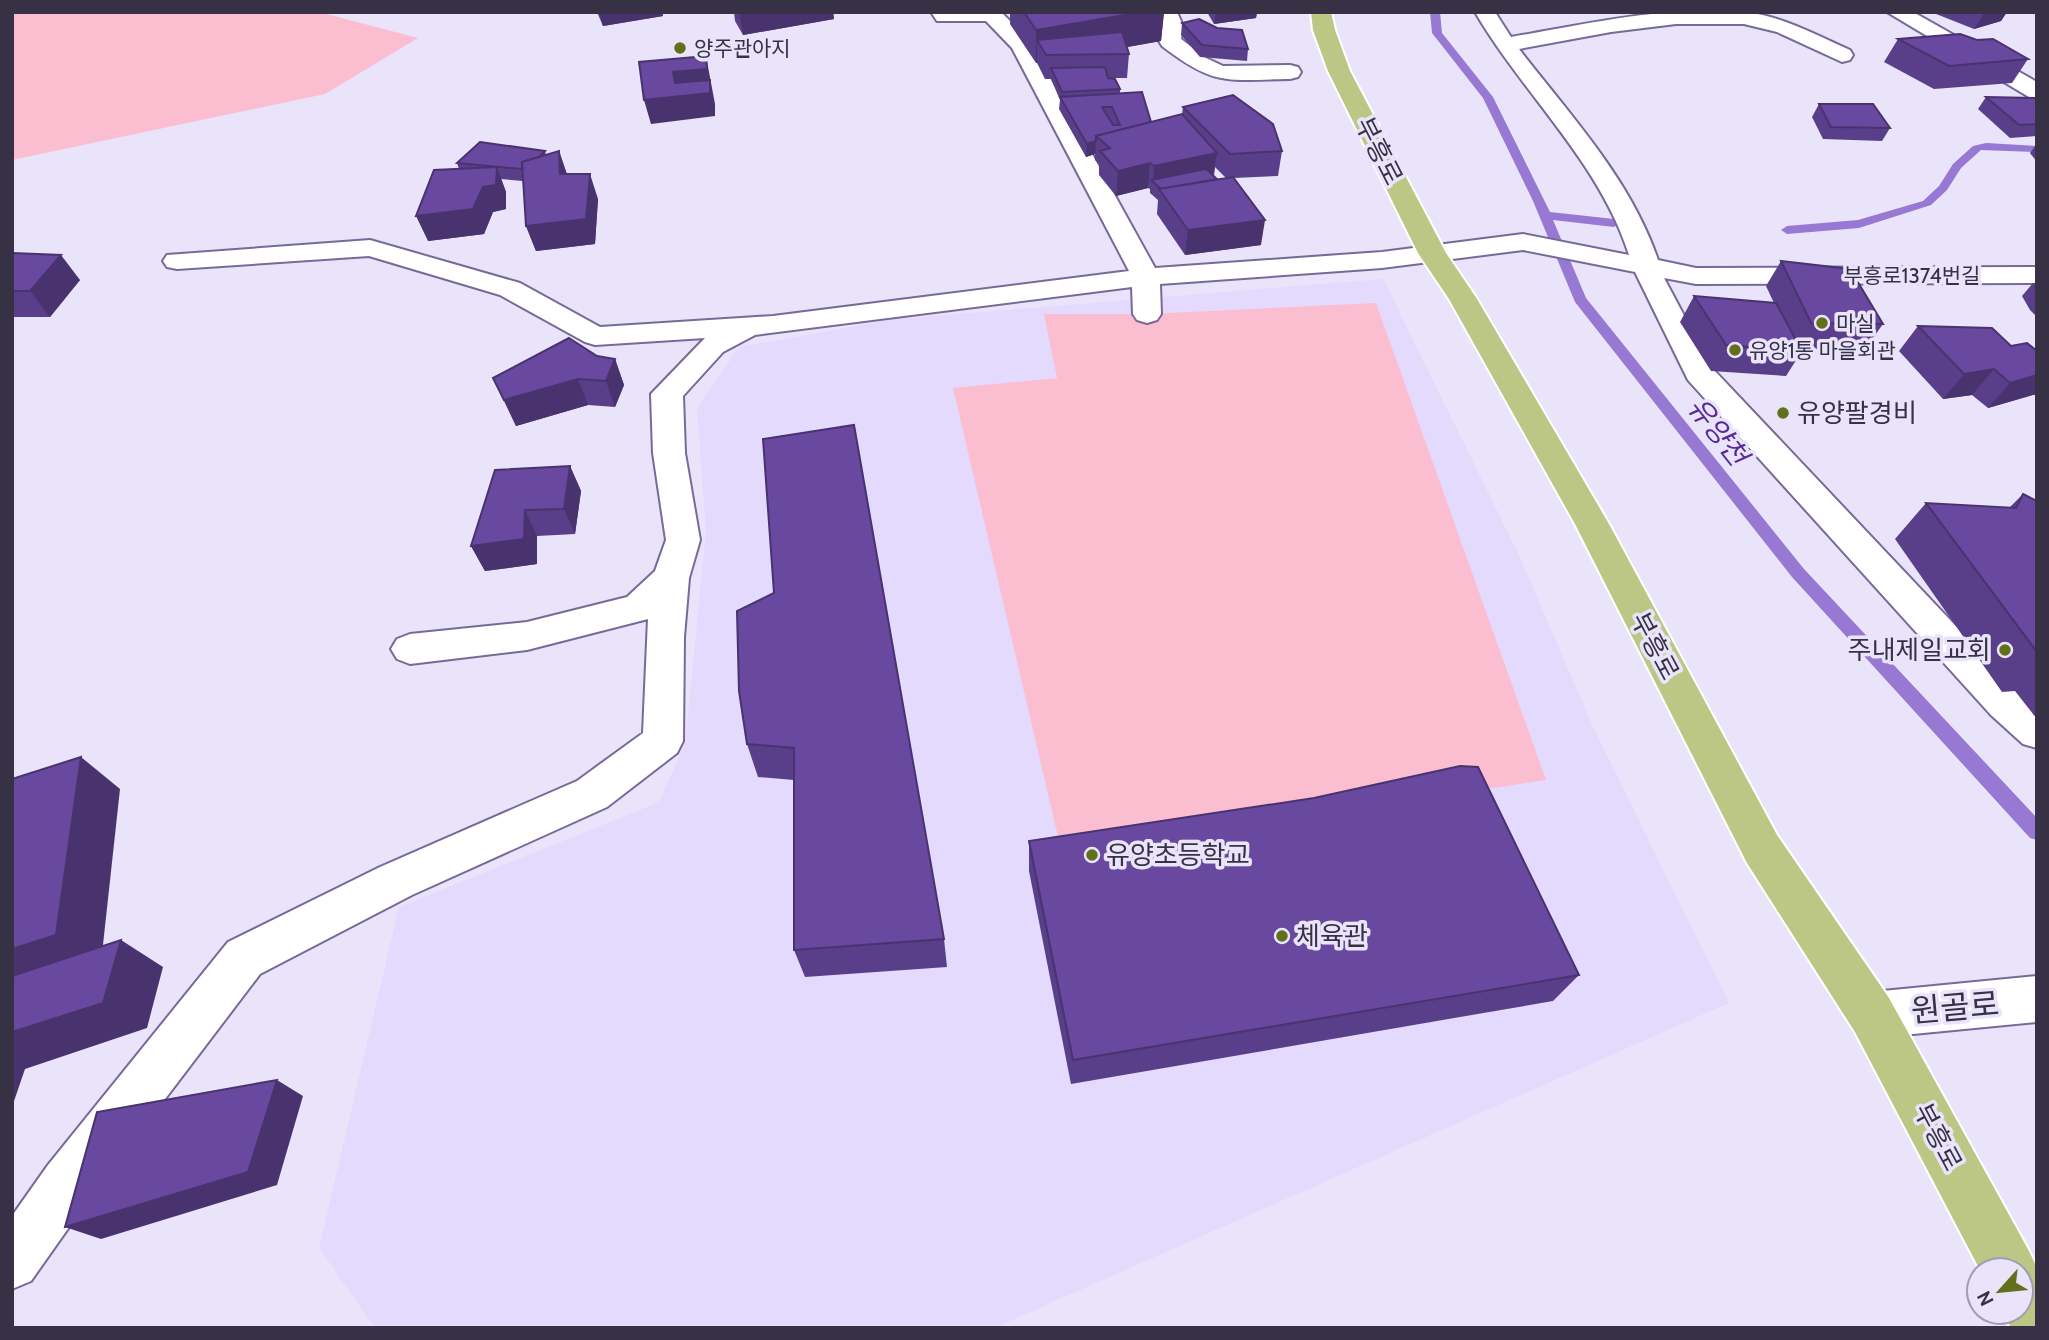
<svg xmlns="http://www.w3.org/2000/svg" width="2049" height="1340" font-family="Cabin,'Noto Sans KR',sans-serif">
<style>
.built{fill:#e4dafe}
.green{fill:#fbbed1}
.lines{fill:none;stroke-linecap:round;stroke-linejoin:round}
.stream{fill:#9779d3;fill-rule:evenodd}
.minor-casing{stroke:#786999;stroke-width:4}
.major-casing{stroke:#fff;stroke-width:4}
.minor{fill:#fff;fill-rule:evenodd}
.major{fill:#bcc785;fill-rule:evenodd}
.wall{fill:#593f89;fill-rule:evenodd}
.shaded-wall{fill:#49336f}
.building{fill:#68499f;stroke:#49336f;stroke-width:2;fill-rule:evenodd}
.poi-dot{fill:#63701b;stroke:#eae4fa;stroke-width:2.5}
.labels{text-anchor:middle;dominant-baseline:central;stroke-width:7;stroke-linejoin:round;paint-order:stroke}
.far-poi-label{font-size:21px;fill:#373146;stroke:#eae4fa;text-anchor:start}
.far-street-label{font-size:21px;fill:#373146;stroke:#eae4fa}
.street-label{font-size:26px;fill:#373146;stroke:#eae4fa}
.poi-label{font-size:26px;fill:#373146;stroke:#eae4fa;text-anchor:start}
.water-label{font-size:28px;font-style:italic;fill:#582c96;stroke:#eae4fa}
.near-street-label{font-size:32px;fill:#373146;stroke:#eae4fa}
</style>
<rect width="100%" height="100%" fill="#eae4fa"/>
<path class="built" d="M1383,279L1519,555L1594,729L1729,1003L994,1328H375L319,1248L399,907L659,802L685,744L706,531L697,408L739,347L896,319Z"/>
<g class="green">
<path d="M12,12H319L418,38L325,94L12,160Z"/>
<path d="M1376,303L1546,780L1062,854L953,388L1057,378L1044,314H1147Z"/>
</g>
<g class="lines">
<g class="stream">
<path d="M1430,12H1440L1442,33L1493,97L1550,212L1614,219L1620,223L1614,227L1553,220L1586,298L1804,569L2037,818V840L2030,838L1792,577L1575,302L1533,201L1483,98L1432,33Z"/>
<path d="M1986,143L2037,146V152L1981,150L1961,168L1947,190L1931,205L1859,228L1787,234L1781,230L1787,226L1858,220L1923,201L1939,186L1953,164L1973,146Z"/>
</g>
<defs>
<g id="minor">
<path d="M931,12H1001L1029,40L1155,268L1382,252L1523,234L1629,255C1600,163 1523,94 1475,12H1495L1511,37C1587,24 1667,5 1745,12C1782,16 1816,35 1850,50L1853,55L1850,60L1842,62L1777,32L1744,24H1676L1611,32L1519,49C1571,116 1631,180 1658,260L1696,268L2037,267V283L1696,284L1664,278L1712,368L2019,693L2037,708V748L2023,744L1991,715L1688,380L1635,272L1523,250L1382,268L1160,284L1161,314L1157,320L1147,323L1137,320L1133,314L1132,287L755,335L723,352L683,396L685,453L700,540L689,578L684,637L683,741L677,753L607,807L412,895L260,974L86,1203L31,1281L12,1289V1216L48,1165L228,942L380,867L577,781L643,733L648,619L527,650L410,664L397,659L391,649L397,639L410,634L527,622L627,597L655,571L666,540L653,453L651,394L705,338L595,345L585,342L500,295L369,256L177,269L167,267L163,261L167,255L370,240L520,283L600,327L773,316L1129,271L1012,48L986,21H937Z"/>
<path d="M1156,12H1177L1183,26L1181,39L1206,58L1223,66L1290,65L1298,67L1301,72L1298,77L1290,79C1227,80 1215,87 1162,46L1159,41L1162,26Z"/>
<path d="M1887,12H1913L2037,82V99L2029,97Z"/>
<path d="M2037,976V1022L1872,1038L1855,1032L1848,1015L1855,998L1872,992Z"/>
</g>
<path id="major" d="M1311,12H1331L1335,30L1350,71L1446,253L1477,299L1609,524L1777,835L1889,998L2029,1251L2037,1268V1328H2011L2002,1312H2021V1270H1980L1855,1032L1747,863L1575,524L1449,299L1418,253L1328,71L1313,30Z"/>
</defs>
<use href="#minor" class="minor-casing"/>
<use href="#major" class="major-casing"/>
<use href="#minor" class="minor"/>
<use href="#major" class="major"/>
</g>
<g class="wall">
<path d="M597,12H662L663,16L603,26Z"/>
<path d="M734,12H833L834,19L743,35L735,21Z"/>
<path d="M1010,12H1164L1161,41L1127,47L1129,54L1127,78H1108L1120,89V93L1151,122L1182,114L1183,107L1282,151L1278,176L1234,178L1261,245L1185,255L1157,214L1158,200L1150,193V189L1148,188L1116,196L1099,175V164L1095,160V154L1086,157L1059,109L1060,100L1051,79H1045L1037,63H1036L1010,24ZM1215,167L1226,178L1217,179L1214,176Z"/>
<path d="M1207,12H1257L1256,18L1214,24Z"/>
<path d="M1931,12H2007L2001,21L1974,29Z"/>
<path d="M1182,23L1248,49L1247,61L1200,57L1181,35Z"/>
<path d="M1898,39L2028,59L2012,83L1934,89L1884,62Z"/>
<path d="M1986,97L2037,98V136L2010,138L1978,109Z"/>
<path d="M1819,104L1890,128L1882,141L1823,139L1812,117Z"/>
<path d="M2037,143V162L2030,153Z"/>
<path d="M545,151L546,155L559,151L567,174L598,199L595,244L536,251L526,226L523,181L501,179L506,192V209L493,212L484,234L428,241L459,169L457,163Z"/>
<path d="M12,253L80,280L50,317H12Z"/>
<path d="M1781,261L1883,324L1865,349H1801L1802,351L1786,376L1711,371L1680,322L1694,296L1774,303L1766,286Z"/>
<path d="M2033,283H2037V317L2030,310L2022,296Z"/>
<path d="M1918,326L2037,351V394L1988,408L1972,395L1943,399L1899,351Z"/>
<path d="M597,356L615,359L624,385L615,407L588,405L516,426L493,378Z"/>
<path d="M570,466L581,491L575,534L537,536V564L485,571L471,546Z"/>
<path d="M2023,494L2037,501V719L2015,691L2002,692L1895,539L1926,503L2009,508Z"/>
<path d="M774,593L944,939L947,967L805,977L794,950V780L758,777L747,744Z"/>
<path d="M1029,841L1579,975L1553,1001L1071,1084L1029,871Z"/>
</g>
<g class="shaded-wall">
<path d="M599,12H662L663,16L603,26Z"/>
<path d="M739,12H833L834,19L743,35Z"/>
<path d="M1143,12H1164L1161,41L1083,55L1037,40V63H1036V30Z"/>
<path d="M1216,12H1257L1256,18L1214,24Z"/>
<path d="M1985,12H2007L2001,21L1974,29Z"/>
<path d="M706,56L715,104V116L651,124L644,100L673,72Z"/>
<path d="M1096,141L1095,154L1086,157L1087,144Z"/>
<path d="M559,151L567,175L560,174Z"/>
<path d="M1217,153L1213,177L1153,182L1154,166Z"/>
<path d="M1150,163L1148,188L1116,196L1118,171Z"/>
<path d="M497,167L506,192V209L493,212L484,234L428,241L416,216L483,187Z"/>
<path d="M590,174L598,199L595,244L536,251L526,226Z"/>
<path d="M1265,220L1261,245L1185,255L1188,230Z"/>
<path d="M61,255L80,280L50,317L30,291Z"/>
<path d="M615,359L624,385L615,407L606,381Z"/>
<path d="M1994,369L1972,395L1943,399L1964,374Z"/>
<path d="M2037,375L2036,394L1988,408L2010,383Z"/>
<path d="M578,379L588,405L516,426L504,400Z"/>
<path d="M570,466L581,491L575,534L564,509Z"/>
<path d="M525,510L537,536V564L485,571L471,546Z"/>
<path d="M81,757L120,789L101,963L12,993V949Z"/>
<path d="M121,940L163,967L147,1028L25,1069L12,1107V1032Z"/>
<path d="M277,1080L303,1096L277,1185L101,1239L65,1227Z"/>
</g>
<g class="building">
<path d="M1024,12H1143L1036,30Z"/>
<path d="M1199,19L1217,28L1242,30L1248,49L1202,45L1182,23Z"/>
<path d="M1122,32L1129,54L1046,55L1037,40Z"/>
<path d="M1960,34L1977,40L1993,39L2028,59L1949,66L1898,39Z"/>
<path d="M706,56L707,69L673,72L675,83L710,80V93L644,100L639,62Z"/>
<path d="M1105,67L1108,78L1115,79L1120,89L1062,92L1051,68Z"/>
<path d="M1142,92L1151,122L1096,136V141L1087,144L1060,97ZM1102,107H1112L1120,125H1113Z"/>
<path d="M1233,95L1273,124L1282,151L1230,154L1183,107Z"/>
<path d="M1986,97L2037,98V124L2019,125Z"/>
<path d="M1819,104H1873L1890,128L1831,127Z"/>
<path d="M1182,114L1217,153L1154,166L1150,163L1118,171L1100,151L1110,148L1096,136Z"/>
<path d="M480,142L545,151L539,157L522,162V169L457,163Z"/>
<path d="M559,151L560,174H590L586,219L526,226L522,162Z"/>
<path d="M497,167L496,185L483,187L473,209L416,216L434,170Z"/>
<path d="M1206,169L1217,179L1161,189L1151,180Z"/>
<path d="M1233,177L1265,220L1188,230L1159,189Z"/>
<path d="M12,253L61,255L30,291H12Z"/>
<path d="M1781,261L1850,269L1883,324L1811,323Z"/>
<path d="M1694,296L1776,303L1802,351L1726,345Z"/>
<path d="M1918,326L1992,328L2011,346L2027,343L2037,351V375L2010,383L1994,369L1964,374Z"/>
<path d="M569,338L597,356L615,359L606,381L578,379L504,400L493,378Z"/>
<path d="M854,425L944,939L794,950V748L747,744L739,691L737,611L774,593L763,439Z"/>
<path d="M570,466L564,509L525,510L524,539L471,546L495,470Z"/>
<path d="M2023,494L2037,501V652L1926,503L2016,508Z"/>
<path d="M81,757L56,935L12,949V779Z"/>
<path d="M1460,766L1478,767L1579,975L1073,1060L1029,841L1314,798Z"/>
<path d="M121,940L103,1003L12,1032V976Z"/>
<path d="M277,1080L248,1172L65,1227L97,1112Z"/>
</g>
<g class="poi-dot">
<circle cx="680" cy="48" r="7"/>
<circle cx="1822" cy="323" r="7"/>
<circle cx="1735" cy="350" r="7"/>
<circle cx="1783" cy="413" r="7"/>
<circle cx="2005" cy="650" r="7"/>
<circle cx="1092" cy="855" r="7"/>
<circle cx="1282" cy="936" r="7"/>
</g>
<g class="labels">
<g class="far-poi-label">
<text x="694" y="48">양주관아지</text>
<text x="1836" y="323">마실</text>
<text x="1749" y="350">유양1통 마을회관</text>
</g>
<g class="far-street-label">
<text x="1912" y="275">부흥로1374번길</text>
</g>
<g class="street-label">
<text transform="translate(1379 151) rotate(63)">부흥로</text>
<text transform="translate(1655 646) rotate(62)">부흥로</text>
<text transform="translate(1938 1137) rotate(62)">부흥로</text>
</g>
<g class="poi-label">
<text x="1797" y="413">유양팔경비</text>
<text x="1991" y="650" text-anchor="end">주내제일교회</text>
<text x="1106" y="855">유양초등학교</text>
<text x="1296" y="936">체육관</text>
</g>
<g class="water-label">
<text transform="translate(1718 431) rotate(52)">유양천</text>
</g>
<g class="near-street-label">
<text transform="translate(1955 1007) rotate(-5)">원골로</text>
</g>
</g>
<rect width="2049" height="1340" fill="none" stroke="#373146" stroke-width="28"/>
<g transform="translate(2000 1291) rotate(243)"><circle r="33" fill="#eae4fa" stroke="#a29cb2" stroke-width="2"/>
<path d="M0-5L12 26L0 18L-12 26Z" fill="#63701b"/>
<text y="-10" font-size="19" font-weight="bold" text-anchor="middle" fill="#373146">N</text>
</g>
</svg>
